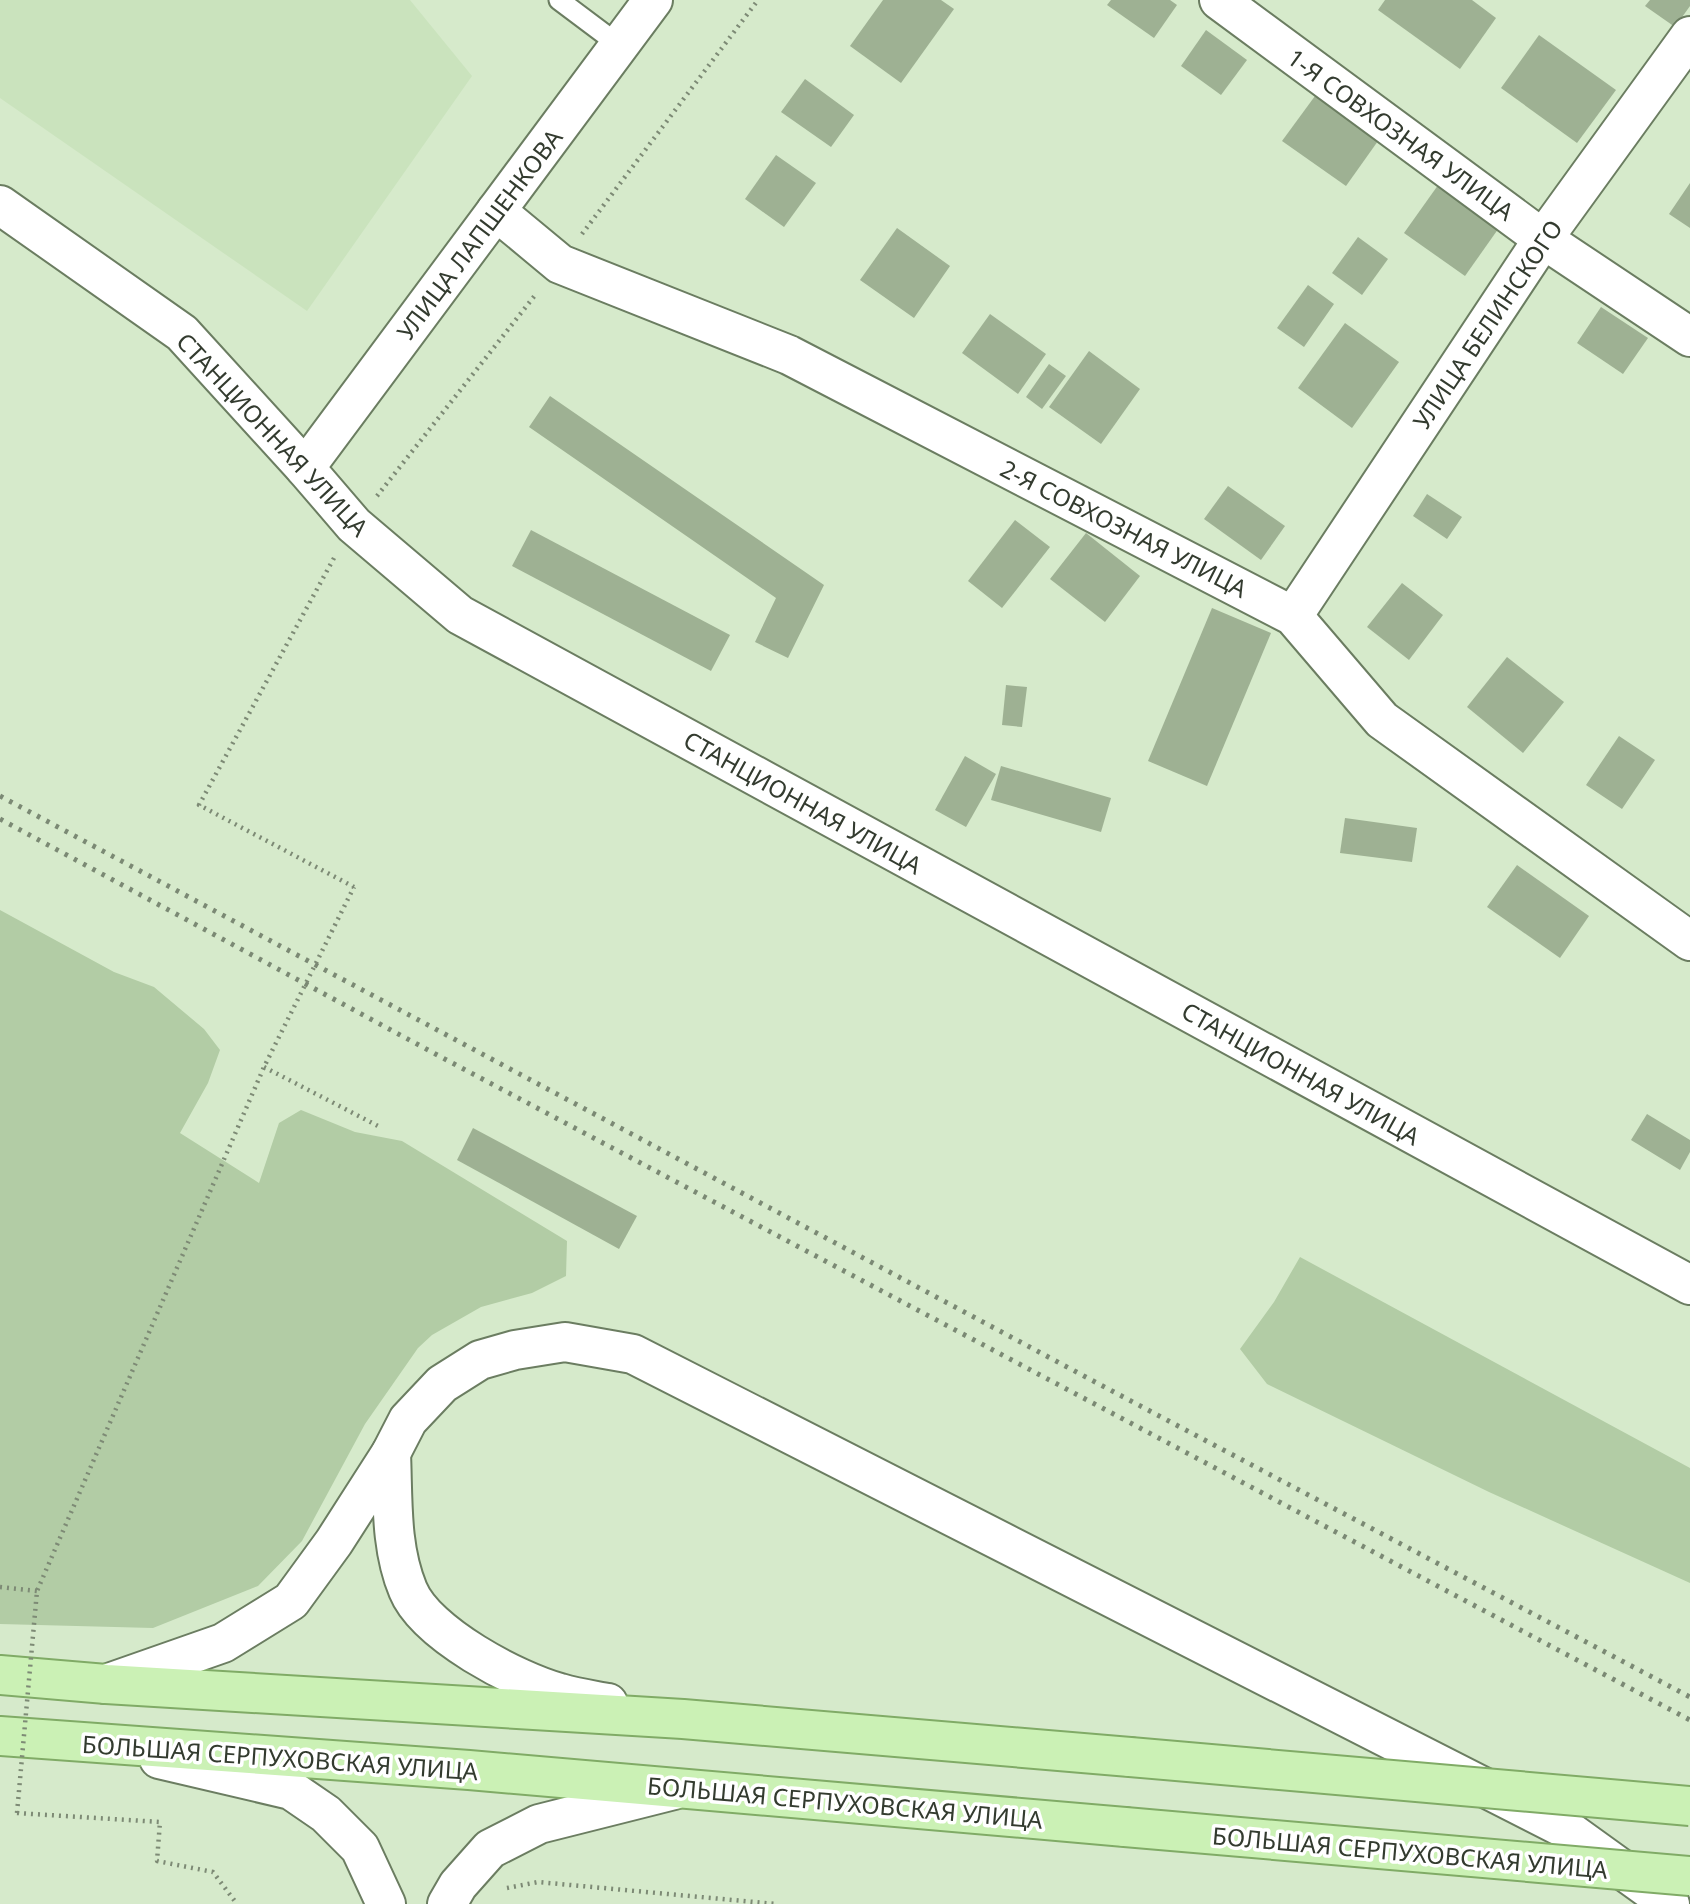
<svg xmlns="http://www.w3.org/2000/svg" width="1690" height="1904" font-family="'Noto Sans',sans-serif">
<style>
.built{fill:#cae3bd}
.green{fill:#b2cca5}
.building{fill:#9eb193}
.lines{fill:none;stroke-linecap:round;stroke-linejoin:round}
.lane-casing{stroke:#6b7d61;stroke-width:23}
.street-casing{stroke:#6b7d61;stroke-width:42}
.secondary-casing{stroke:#6b7d61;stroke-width:42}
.primary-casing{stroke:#80ab66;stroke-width:42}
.path{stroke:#7d8a75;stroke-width:4.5;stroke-dasharray:2 5;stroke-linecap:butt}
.lane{stroke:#fff;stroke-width:19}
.street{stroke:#fff;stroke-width:38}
.secondary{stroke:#fff;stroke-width:38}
.primary{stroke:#cbf1b5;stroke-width:38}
.rail{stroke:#7b8974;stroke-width:5;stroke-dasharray:3.5 7;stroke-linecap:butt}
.primary-bridge-casing{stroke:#80ab66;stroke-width:42;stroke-linecap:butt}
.path-bridge{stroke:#7d8a75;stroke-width:4.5;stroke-dasharray:2 5;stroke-linecap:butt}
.primary-bridge{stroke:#cbf1b5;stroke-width:38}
.labels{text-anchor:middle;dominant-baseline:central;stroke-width:7;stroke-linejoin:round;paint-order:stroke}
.street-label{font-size:24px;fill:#333b2f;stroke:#fff}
</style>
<rect width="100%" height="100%" fill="#d6eacb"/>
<path class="built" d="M0,0H410L472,76L307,311L0,98Z"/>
<g class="green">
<path d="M0,910L114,972L154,987L204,1029L220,1050L208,1083L180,1133L259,1183L279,1123L301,1110L355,1132L402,1141L567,1241L566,1276L532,1293L481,1307L432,1335L418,1348L365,1424L302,1541L258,1586L153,1628L0,1624Z"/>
<path d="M1300,1257L1690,1468V1583L1489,1492L1267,1384L1240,1349L1274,1302Z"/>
</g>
<g class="building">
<path d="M883,0H941L954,9L901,83L850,46Z"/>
<path d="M1111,0H1170L1177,5L1154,38L1107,5Z"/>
<path d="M1385,0H1472L1496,18L1460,69L1378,10Z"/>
<path d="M1650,0H1690V6L1675,27L1645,6Z"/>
<path d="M1206,30L1247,60L1221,95L1181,66Z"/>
<path d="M1539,35L1616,90L1577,143L1501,88Z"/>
<path d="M805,79L854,115L831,147L781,112Z"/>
<path d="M1315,96L1378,141L1346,186L1282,141Z"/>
<path d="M776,155L816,183L784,227L745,199Z"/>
<path d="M1441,181L1501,225L1465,276L1404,233Z"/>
<path d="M1690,183V228L1669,214Z"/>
<path d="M897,228L950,266L914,318L860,280Z"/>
<path d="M1358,237L1388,259L1362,295L1332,273Z"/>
<path d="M1308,285L1334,304L1304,347L1277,328Z"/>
<path d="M1601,307L1648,338L1623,374L1577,343Z"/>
<path d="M990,314L1046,354L1018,394L962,353Z"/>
<path d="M1345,323L1399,362L1352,428L1298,388Z"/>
<path d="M1089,351L1140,389L1101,444L1049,407Z"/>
<path d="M1049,364L1066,376L1042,409L1026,397Z"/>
<path d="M550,396L824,585L788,658L755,642L776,598L529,427Z"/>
<path d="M1228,486L1285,526L1261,560L1204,519Z"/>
<path d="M1427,494L1462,517L1447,539L1413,516Z"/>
<path d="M1015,520L1050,547L1002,608L968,581Z"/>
<path d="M531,530L730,635L711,671L512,566Z"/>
<path d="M1086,533L1140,576L1105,622L1050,579Z"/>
<path d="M1402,583L1443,615L1409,660L1367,627Z"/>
<path d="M1212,608L1271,633L1207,786L1148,761Z"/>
<path d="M1507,657L1564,702L1523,753L1467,707Z"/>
<path d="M1006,685L1027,687L1022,727L1002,725Z"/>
<path d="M1619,736L1655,760L1622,809L1586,785Z"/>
<path d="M965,756L996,774L966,827L935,810Z"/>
<path d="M1001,766L1111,798L1101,832L991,800Z"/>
<path d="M1345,818L1417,828L1412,862L1340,853Z"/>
<path d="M1517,865L1589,916L1560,958L1487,907Z"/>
<path d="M1647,1114L1690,1140V1152L1680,1170L1631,1140Z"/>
<path d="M473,1128L637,1216L619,1249L457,1160Z"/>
</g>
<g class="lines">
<defs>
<path id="lane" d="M559,0L619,45"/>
<g id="street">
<path d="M1219,0L1543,239L1690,337"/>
<path d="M0,205L182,333L305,468"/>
<path d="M496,211L560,264L789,355L1293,616L1382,720L1690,941"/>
<path d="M1293,616L1543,239L1690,36"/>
</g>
<g id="secondary">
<path d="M653,0L305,468L354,525L460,615L1690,1285"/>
<path d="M391,1453C393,1499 390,1547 408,1590C426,1634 516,1681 560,1693C576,1698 592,1700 608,1703"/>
<path d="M106,1684L223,1643L291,1601L334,1542L391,1453L408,1420L442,1384L480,1360L515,1350L565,1342L633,1354L1566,1829L1670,1904"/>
<path d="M159,1759L291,1790L326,1814L360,1848L386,1904"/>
<path d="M447,1904L458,1885L490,1849L539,1824L674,1790"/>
</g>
<g id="primary">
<path d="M0,1675L106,1684L683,1719L1130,1757"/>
<path d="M0,1736L469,1770L1125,1827"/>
</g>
</defs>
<use href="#lane" class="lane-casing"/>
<use href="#street" class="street-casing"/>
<use href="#secondary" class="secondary-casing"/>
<use href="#primary" class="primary-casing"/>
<g class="path">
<path d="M582,234L758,0"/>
<path d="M377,496L536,294"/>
<path d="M334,558L199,805L354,887"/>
<path d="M264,1067L380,1127"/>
<path d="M0,1587L37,1591"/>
<path d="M17,1813L160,1822L157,1861L213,1872L237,1904"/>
<path d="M507,1888L538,1882L776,1904"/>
</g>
<use href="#lane" class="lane"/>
<use href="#street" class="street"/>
<use href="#secondary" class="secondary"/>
<use href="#primary" class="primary"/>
<g class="rail">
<path d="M0,796L1097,1383L1690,1697"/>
<path d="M0,819L441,1057L1690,1720"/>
</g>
<defs>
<g id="primary-bridge">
<path d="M1130,1757L1690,1806"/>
<path d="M1125,1827L1690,1876"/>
</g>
</defs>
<use href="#primary-bridge" class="primary-bridge-casing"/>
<path class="path-bridge" d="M17,1813L37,1591L264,1067L354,887"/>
<use href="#primary-bridge" class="primary-bridge"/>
</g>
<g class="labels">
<g class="street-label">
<text transform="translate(1401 134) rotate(36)">1-Я СОВХОЗНАЯ УЛИЦА</text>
<text transform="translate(479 234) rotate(-53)">УЛИЦА ЛАПШЕНКОВА</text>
<text transform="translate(1487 324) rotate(-56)">УЛИЦА БЕЛИНСКОГО</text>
<text transform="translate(273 434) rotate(47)">СТАНЦИОННАЯ УЛИЦА</text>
<text transform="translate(1124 528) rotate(27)">2-Я СОВХОЗНАЯ УЛИЦА</text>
<text transform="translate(803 802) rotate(29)">СТАНЦИОННАЯ УЛИЦА</text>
<text transform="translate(1301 1073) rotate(29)">СТАНЦИОННАЯ УЛИЦА</text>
<text transform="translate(280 1757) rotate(4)">БОЛЬШАЯ СЕРПУХОВСКАЯ УЛИЦА</text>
<text transform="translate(845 1802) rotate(5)">БОЛЬШАЯ СЕРПУХОВСКАЯ УЛИЦА</text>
<text transform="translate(1410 1852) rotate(5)">БОЛЬШАЯ СЕРПУХОВСКАЯ УЛИЦА</text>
</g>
</g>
</svg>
